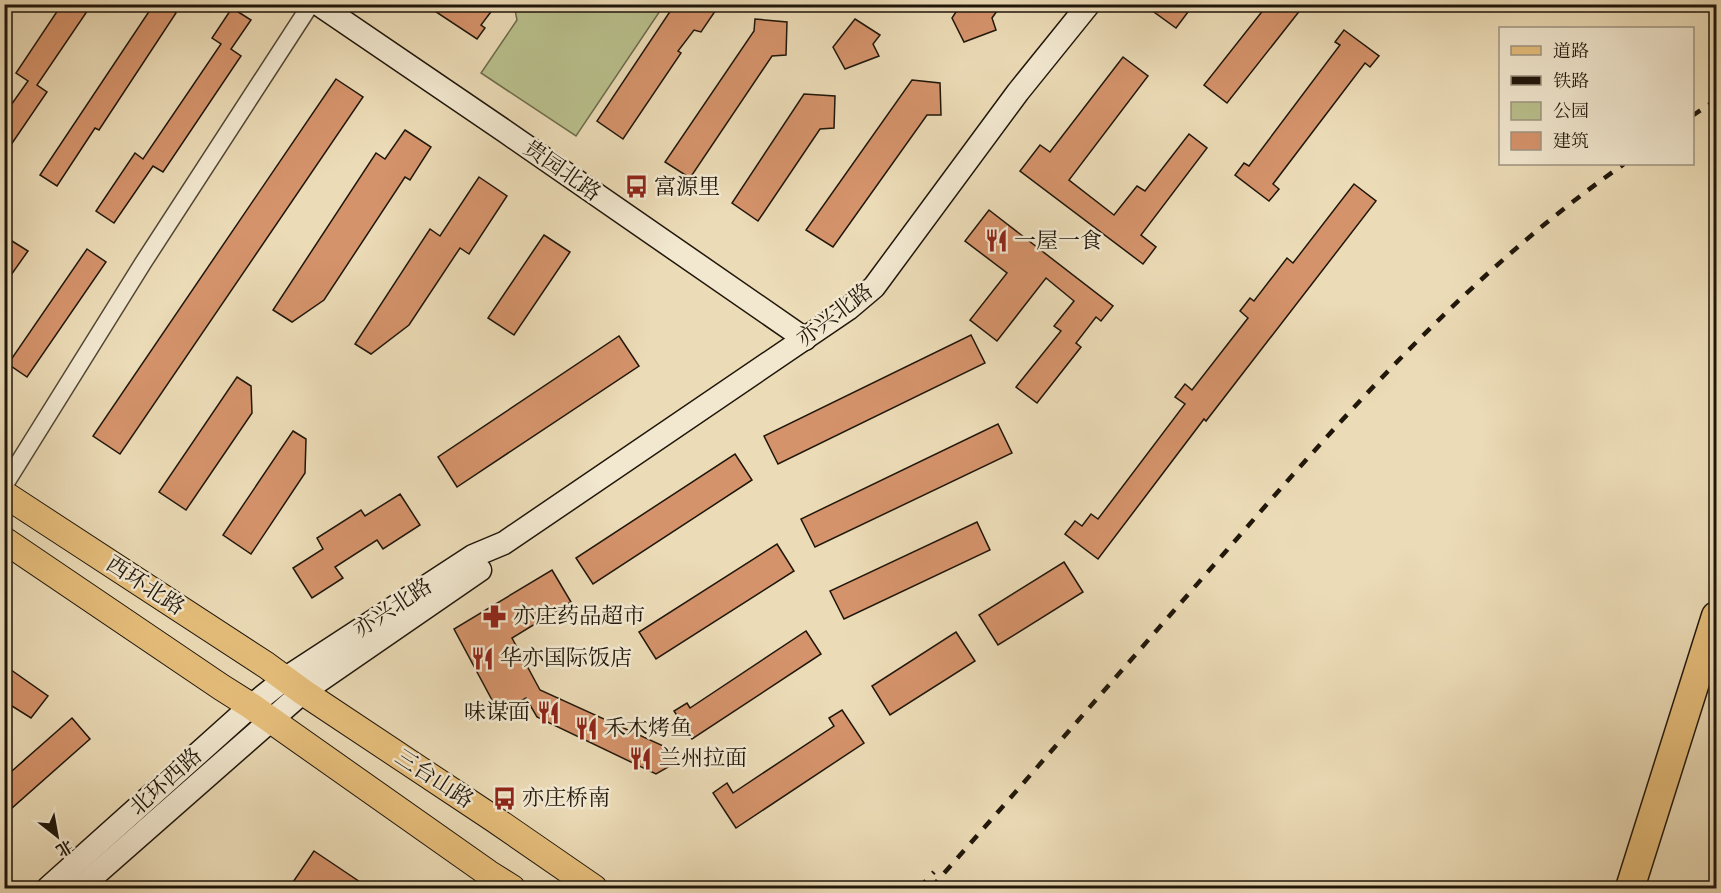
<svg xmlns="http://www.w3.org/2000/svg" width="1721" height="893" font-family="'Libre Bodoni','Noto Serif SC',serif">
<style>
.green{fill:#b9c08d;stroke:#6c6b4c;stroke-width:1.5}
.building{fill:#d5936b;stroke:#1f160a;stroke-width:1.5}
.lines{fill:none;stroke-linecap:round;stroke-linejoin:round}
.street-casing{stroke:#524735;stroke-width:19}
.secondary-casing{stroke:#1f160a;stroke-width:25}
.primary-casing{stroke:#1f160a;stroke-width:28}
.highway-casing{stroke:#1f160a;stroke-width:31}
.street{stroke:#f2e8d0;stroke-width:16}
.secondary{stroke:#f2e8d0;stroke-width:22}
.primary{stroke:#e6be7b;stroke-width:26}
.highway{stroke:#e6be7b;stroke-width:28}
.rail{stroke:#1f160a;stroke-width:4.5;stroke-dasharray:10 10;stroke-linecap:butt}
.labels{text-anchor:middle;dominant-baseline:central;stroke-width:5;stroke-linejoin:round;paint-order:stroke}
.street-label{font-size:22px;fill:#1f160a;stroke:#f2e8d0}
.poi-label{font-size:22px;fill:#1f160a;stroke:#f2e8d0;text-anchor:start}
</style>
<rect width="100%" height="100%" fill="#ebdbb6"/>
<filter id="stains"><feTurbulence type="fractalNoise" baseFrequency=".00333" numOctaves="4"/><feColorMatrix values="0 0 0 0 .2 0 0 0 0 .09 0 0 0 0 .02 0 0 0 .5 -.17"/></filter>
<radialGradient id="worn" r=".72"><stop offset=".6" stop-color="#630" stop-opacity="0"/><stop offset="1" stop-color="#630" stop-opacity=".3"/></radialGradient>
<path class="green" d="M514,5V4L664,5L576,136L481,73L517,20Z"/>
<g class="building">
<path d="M62,4H92L37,85L47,92L4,155V115L28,81L16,73Z"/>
<path d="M154,4H163L176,13L99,130L95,128L57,186L40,175Z"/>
<path d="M424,4H487L493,9L481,25L485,28L477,39Z"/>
<path d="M675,4H720L701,32L694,30L678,51L681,53L623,139L597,121Z"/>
<path d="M961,4H1002L992,18L996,30L964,42L952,18Z"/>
<path d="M1160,4H1194L1176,28L1154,12Z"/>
<path d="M1268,4H1305L1227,103L1204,85Z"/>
<path d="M232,8L251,20L231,49L241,56L163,172L153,166L114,223L96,211L135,153L143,159L221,44L212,38Z"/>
<path d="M755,19L787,22L786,55L772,56L690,178L665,162L754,31Z"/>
<path d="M855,19L880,35L873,44L879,56L845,69L833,47Z"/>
<path d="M1344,30L1379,56L1370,67L1365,63L1273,184L1279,189L1269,201L1235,175L1244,163L1249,166L1340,45L1335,42Z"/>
<path d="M1123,57L1148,76L1069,180L1114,215L1137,186L1145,191L1189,134L1207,148L1141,235L1156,247L1143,264L1020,171L1040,145L1050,152Z"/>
<path d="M336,79L363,97L120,454L93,436Z"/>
<path d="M912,80L940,83L941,115H927L833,247L806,230Z"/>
<path d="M804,94L835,96L834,128L820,129L758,221L732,203Z"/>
<path d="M405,130L431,147L410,180L405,177L324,300L292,322L273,310L376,153L385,159Z"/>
<path d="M479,177L507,196L469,254L460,248L409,325L371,354L355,344L430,229L440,236Z"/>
<path d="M1354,184L1376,201L1206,421L1204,419L1098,559L1065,534L1075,521L1082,526L1091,514L1098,519L1185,404L1175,397L1185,384L1192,390L1248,318L1240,311L1250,298L1254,301L1287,258L1293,263Z"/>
<path d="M989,210L1113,306L1101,321L1096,317L1076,343L1081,347L1037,403L1016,387L1061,331L1054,326L1074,301L1046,278L997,341L970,320L1007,273L965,241Z"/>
<path d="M544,235L570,252L514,335L488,318Z"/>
<path d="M4,236L28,251L4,285Z"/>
<path d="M87,249L106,262L27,377L8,364Z"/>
<path d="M971,335L985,363L778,464L764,436Z"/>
<path d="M619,336L639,366L457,487L438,457Z"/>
<path d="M237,377L251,386L252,413L186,510L159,492Z"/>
<path d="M998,424L1012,453L815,547L801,519Z"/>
<path d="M293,431L306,439L305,473L251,554L223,535Z"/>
<path d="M735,454L752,480L593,584L576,558Z"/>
<path d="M400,494L420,525L383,549L377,540L335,567L343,578L312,598L293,568L323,549L317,538L361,510L365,516Z"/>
<path d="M977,522L990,550L844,619L830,591Z"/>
<path d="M777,544L794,571L656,659L639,632Z"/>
<path d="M1064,562L1083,592L998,645L979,615Z"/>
<path d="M552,570L571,602L512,638L540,690L670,749L677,762L656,774L537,717L526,698L499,713L454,629Z"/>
<path d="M806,631L821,654L692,739L674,711L687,703L690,708Z"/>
<path d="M956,632L975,661L890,715L872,686Z"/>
<path d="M4,665L48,696L31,718L4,701Z"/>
<path d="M842,710L864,743L736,828L713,793L727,783L733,793L834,726L829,718Z"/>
<path d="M72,718L90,739L4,815V778Z"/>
<path d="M314,851L369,888H289Z"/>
</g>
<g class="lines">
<defs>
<path id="street" d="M4,486L143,263L311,4"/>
<g id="secondary">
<path d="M318,4L506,132L805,339"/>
<path d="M48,888L251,706L286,678L473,556L504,543L848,309L874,287L1018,92L1089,4"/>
<path d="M80,888L303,692L480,570"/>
</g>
<g id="primary">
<path d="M4,494L266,665L303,692L494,819L594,888"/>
<path d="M4,540L221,687L251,706L488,873L512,888"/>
</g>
<path id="highway" d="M1630,888L1716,616"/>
</defs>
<use href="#street" class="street-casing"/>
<use href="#secondary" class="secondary-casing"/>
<use href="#primary" class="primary-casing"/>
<use href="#highway" class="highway-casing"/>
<use href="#street" class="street"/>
<use href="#secondary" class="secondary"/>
<use href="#primary" class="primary"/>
<use href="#highway" class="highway"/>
<g class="rail">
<path d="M1692,116L1716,100"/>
<path d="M919,888L934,872"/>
<path d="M931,888C1030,776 1128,663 1227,550C1348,411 1472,270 1624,164"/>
</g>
</g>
<defs>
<symbol id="bus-bare" viewBox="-9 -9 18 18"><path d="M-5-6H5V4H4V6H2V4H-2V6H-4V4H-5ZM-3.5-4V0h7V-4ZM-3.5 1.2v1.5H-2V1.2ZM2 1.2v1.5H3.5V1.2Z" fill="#8f2418" stroke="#f2e8d0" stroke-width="2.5" paint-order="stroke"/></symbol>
<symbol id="restaurant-bare" viewBox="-9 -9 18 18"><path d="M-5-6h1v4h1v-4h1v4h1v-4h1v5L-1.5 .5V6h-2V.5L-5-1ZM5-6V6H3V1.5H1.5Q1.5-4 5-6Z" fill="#8f2418" stroke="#f2e8d0" stroke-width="2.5" paint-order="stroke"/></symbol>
<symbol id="pharmacy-bare" viewBox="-9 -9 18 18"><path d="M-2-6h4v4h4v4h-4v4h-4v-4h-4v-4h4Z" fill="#8f2418" stroke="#f2e8d0" stroke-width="2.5" paint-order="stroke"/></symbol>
</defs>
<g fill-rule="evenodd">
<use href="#bus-bare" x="620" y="170" width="33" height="33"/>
<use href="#restaurant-bare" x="980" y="224" width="33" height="33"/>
<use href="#pharmacy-bare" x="478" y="600" width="33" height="33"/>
<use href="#restaurant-bare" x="466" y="642" width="33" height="33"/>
<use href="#restaurant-bare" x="532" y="696" width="33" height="33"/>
<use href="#restaurant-bare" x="570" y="712" width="33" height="33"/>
<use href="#restaurant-bare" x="624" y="742" width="33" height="33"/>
<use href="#bus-bare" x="488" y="782" width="33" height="33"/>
</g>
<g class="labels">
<g class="street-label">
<text transform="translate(562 171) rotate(35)">贵园北路</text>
<text transform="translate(835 315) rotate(-37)">亦兴北路</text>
<text transform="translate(145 586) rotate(33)">西环北路</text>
<text transform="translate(393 608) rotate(-33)">亦兴北路</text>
<text transform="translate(434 779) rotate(33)">三台山路</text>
<text transform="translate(166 782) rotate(-42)">北环西路</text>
</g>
<g class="poi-label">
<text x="654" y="187">富源里</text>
<text x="1014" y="241">一屋一食</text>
<text x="513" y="616">亦庄药品超市</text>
<text x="500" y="658">华亦国际饭店</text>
<text x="530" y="712" text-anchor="end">味谋面</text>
<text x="604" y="728">禾木烤鱼</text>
<text x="659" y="758">兰州拉面</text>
<text x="522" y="798">亦庄桥南</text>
</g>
</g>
<rect width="1721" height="893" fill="none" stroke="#ebdbb6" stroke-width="24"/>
<rect x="6" y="6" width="1709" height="881" fill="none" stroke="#1f160a" stroke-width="3"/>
<rect x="12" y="12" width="1697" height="869" fill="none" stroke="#1f160a" stroke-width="1.5"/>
<rect x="1499" y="27" width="195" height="138" fill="#f2e8d0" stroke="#9e9481" stroke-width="1.5"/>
<rect x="1511" y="46" width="30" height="9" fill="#e6be7b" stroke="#9e9481" stroke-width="1.5"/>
<text x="1553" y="57" font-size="18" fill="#1f160a">道路</text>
<rect x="1511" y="76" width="30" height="9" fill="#1f160a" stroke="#9e9481" stroke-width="1.5"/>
<text x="1553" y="87" font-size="18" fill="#1f160a">铁路</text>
<rect x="1511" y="102" width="30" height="18" fill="#b9c08d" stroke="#9e9481" stroke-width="1.5"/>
<text x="1553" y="117" font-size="18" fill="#1f160a">公园</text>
<rect x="1511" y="132" width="30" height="18" fill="#d5936b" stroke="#9e9481" stroke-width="1.5"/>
<text x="1553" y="147" font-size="18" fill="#1f160a">建筑</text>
<g transform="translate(57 836) rotate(149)" stroke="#f2e8d0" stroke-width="4.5" paint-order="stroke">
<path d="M0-4.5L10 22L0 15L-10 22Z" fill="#1f160a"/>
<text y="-9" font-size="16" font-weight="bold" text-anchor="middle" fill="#1f160a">北</text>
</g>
<rect width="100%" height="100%" filter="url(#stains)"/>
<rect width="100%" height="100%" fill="url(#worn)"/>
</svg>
